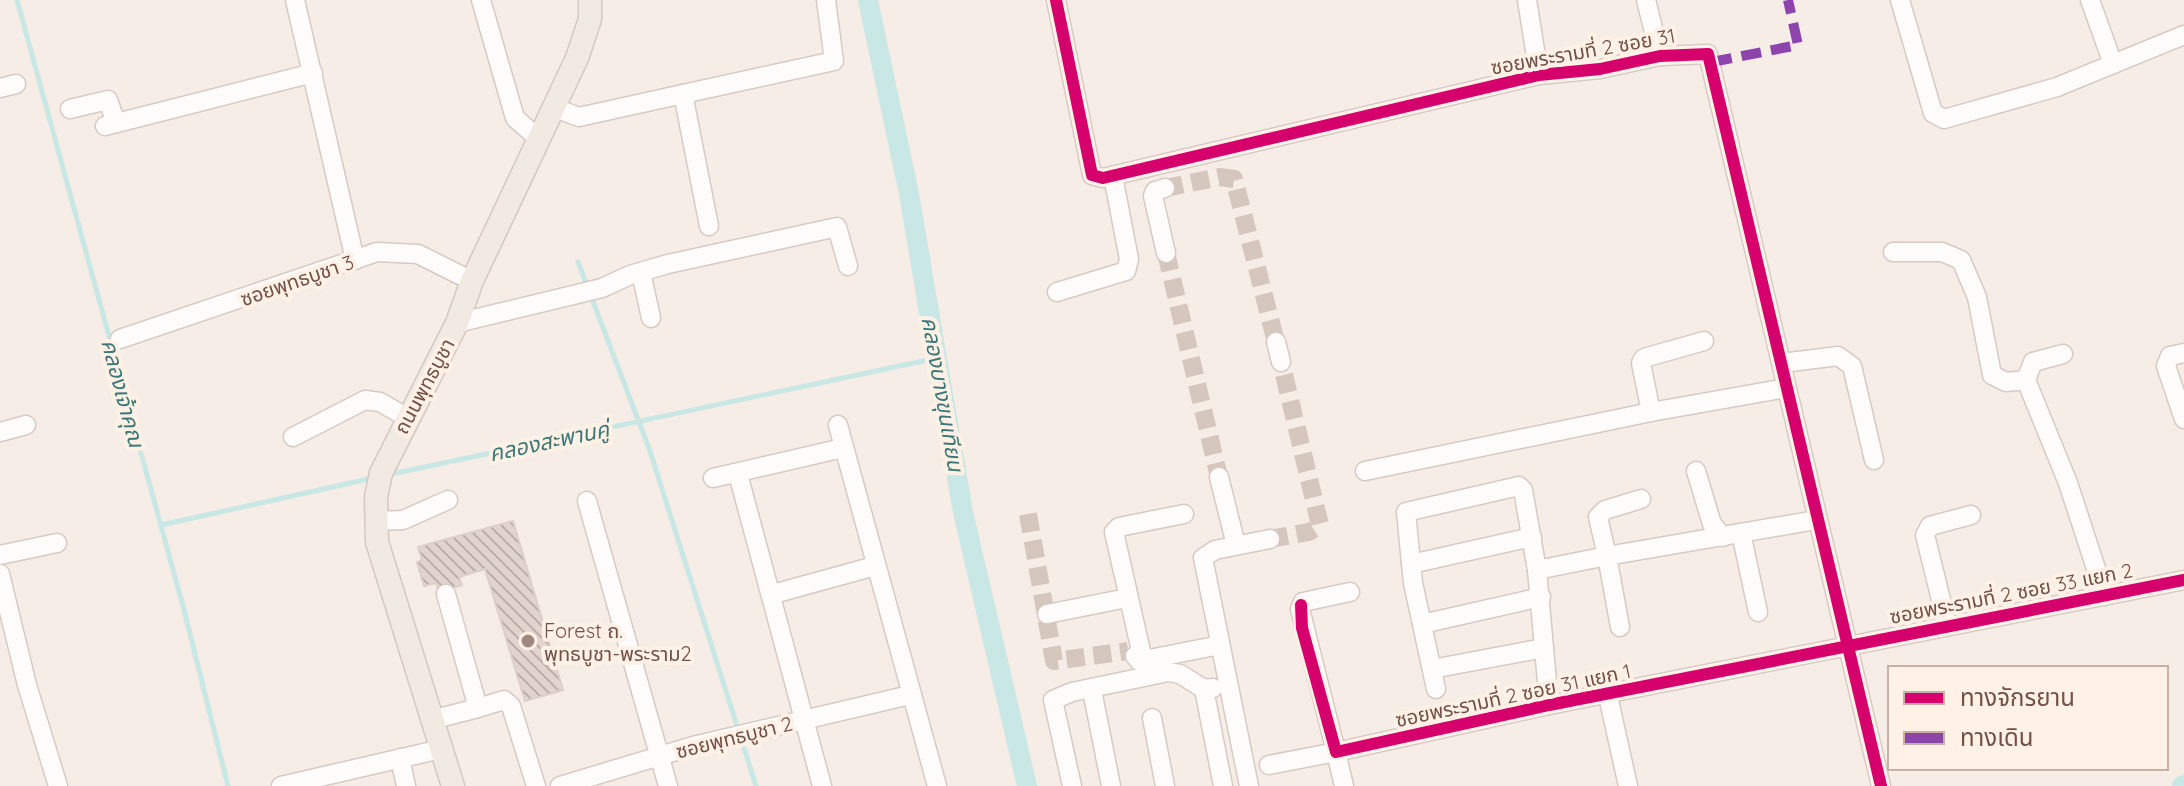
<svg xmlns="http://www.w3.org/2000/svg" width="2184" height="786" font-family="Quicksand,'Noto Sans Thai',sans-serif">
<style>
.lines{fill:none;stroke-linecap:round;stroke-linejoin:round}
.stream{stroke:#c8e7e5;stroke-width:5}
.canal{stroke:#c8e7e5;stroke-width:20}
.building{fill:url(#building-back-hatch);stroke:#decfc8;stroke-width:2}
.minor-tunnel{stroke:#d5c6be;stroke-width:18;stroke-dasharray:18 9;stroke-linecap:butt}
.minor-casing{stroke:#d7cac4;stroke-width:21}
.major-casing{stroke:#d5c8c4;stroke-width:25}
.minor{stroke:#fefcfb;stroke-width:18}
.major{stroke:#f1eae3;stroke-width:22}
.quiet{stroke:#8e44ad;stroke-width:10;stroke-dasharray:20 10;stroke-linecap:butt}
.cycleway-casing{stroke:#fff1e5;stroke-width:17}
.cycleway{stroke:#d6006c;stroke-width:12}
.poi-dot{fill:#a0877f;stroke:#fff1e5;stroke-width:3}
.labels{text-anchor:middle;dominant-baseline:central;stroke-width:8;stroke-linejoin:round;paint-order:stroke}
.street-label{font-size:20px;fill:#725048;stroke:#fff1e5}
.poi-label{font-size:20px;fill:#725048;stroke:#fff1e5;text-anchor:start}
.water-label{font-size:22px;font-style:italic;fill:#3c7878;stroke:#fff1e5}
</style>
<defs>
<pattern id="building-back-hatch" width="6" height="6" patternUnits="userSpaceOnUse" patternTransform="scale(2)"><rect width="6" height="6" fill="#e2d4ce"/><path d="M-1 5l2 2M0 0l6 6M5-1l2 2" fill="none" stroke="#bcaea9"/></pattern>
</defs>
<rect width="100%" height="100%" fill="#f6ede6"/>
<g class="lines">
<g class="stream">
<path d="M17,0L184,610L228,786"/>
<path d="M578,262L650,451L756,786"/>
<path d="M387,475L937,358"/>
<path d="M161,525L373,478"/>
</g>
<g class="canal">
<path d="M868,0L909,194L963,512L1027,786"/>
<path d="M2182,786L2184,785"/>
</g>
</g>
<path class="building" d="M513,521L563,690L525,701L485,569L459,577L462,585L439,592L436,583L424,586L417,562L422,560L418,547Z"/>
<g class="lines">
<g class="minor-tunnel">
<path d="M1165,188L1220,177L1234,179L1276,342"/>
<path d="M1166,253L1219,477"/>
<path d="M1028,514L1054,661L1128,651"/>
<path d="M1270,539L1309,532L1320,525L1281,362"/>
</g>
<defs>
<g id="minor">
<path d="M295,0L355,260"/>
<path d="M481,0L515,118L540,140"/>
<path d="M1056,0L1092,175L1103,178L1539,75L1600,69L1660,56L1708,54L1881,786"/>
<path d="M1527,0L1539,75"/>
<path d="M1646,0L1660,56"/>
<path d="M1900,0L1933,113L1944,119L2057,87L2184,35"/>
<path d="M2090,0L2113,64"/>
<path d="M0,88L16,84"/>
<path d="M683,94L834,61L826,0"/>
<path d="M555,108L579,117L683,94L709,226"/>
<path d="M70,109L108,100L116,123"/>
<path d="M105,126L313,73"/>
<path d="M1165,188L1155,191L1153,196L1166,253"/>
<path d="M1893,252H1942L1961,260L1977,297L1992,375L2006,382L2026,380"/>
<path d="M641,272L651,318"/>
<path d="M1057,292L1126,271L1129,259L1113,176"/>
<path d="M457,323L602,288L630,275L668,264L837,227L848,266"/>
<path d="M120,339L377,252L418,254L472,281"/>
<path d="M1276,342L1281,362"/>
<path d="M2184,353L2170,356L2166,366L2184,419"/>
<path d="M2063,354L2033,362L2026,380L2068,483L2105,596"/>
<path d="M1782,363L1838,356L1852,366L1874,460"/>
<path d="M1651,412L1641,363L1644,358L1704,341"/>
<path d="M838,425L937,786"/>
<path d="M0,432L26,425"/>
<path d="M293,437L365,400L380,402L406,417"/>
<path d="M1365,471L1651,412L1786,388"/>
<path d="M1696,471L1712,524L1723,537"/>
<path d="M738,474L822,786"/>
<path d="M1219,477L1236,545"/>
<path d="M713,478L843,448"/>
<path d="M587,501L668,786"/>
<path d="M376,521L403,520L448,500"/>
<path d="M1741,533L1758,612"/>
<path d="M0,555L57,543"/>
<path d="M1411,564L1532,537"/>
<path d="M0,574L27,685L58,786"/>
<path d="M1350,592L1303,602L1300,609L1336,752L1549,705L2184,580"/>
<path d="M773,594L875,566"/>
<path d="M1047,614L1127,598"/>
<path d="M1422,624L1541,597"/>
<path d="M1947,624L1925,535L1930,526L1971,515"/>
<path d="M1620,627L1607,556L1816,520"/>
<path d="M1544,648L1549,705"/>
<path d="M1135,656L1139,661L1220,645"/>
<path d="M1143,660L1114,532L1119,527L1184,514"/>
<path d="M1432,669L1544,648L1537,570L1607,556L1598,517L1605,510L1641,499"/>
<path d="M1213,688L1204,689L1223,786"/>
<path d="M1436,689L1413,583L1406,512L1519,486L1523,490L1537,570"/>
<path d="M1092,690L1111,786"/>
<path d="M1608,696L1628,786"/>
<path d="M478,708L504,700L511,706L536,786"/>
<path d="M1152,718L1165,786"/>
<path d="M431,720L478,708L446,594"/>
<path d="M400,758L406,786"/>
<path d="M1269,765L1336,752L1344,786"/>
<path d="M281,786L441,749"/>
<path d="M560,786L693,746L910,695"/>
<path d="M1072,786L1053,700L1072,692L1168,672L1180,674L1204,689"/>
<path d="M1249,786L1203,558L1215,550L1270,539"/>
</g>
<path id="major" d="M453,786L377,542L376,497L381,473L457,323L472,281L577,58L590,19V0"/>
</defs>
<use href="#minor" class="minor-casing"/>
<use href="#major" class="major-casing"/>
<use href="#minor" class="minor"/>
<use href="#major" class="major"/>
<path class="quiet" d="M1712,62L1798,45L1788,0"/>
<defs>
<g id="cycleway">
<path d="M1056,0L1092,175L1103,178L1539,75L1600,69L1660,56L1708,54L1881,786"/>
<path d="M1301,605L1302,628L1336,752L1549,705L2184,580"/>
</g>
</defs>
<use href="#cycleway" class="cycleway-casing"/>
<use href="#cycleway" class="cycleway"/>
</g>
<circle class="poi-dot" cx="528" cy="641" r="8"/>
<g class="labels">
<g class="street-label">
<text transform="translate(1583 51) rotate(-10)">ซอยพระรามที่ 2 ซอย 31</text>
<text transform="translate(297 280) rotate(-19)">ซอยพุทธบูชา 3</text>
<text transform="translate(424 386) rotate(-62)">ถนนพุทธบูชา</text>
<text transform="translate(2011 593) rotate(-11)">ซอยพระรามที่ 2 ซอย 33 แยก 2</text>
<text transform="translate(1513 695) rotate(-12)">ซอยพระรามที่ 2 ซอย 31 แยก 1</text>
<text transform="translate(734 737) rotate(-14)">ซอยพุทธบูชา 2</text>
</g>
<g class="poi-label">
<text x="544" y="630">Forest ถ.<tspan x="544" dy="23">พุทธบูชา-พระราม2</tspan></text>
</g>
<g class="water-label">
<text transform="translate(123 393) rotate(75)">คลองเจ้าคุณ</text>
<text transform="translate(943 394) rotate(80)">คลองบางขุนเทียน</text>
<text transform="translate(549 441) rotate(-12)">คลองสะพานคู่</text>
</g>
</g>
<rect x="1888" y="666" width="280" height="104" fill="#fff1e5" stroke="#c7b1a6" stroke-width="2"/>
<rect x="1904" y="692" width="40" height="12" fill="#d6006c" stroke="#c7b1a6" stroke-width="2"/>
<text x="1960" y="706" font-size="24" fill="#725048">ทางจักรยาน</text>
<rect x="1904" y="732" width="40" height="12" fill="#8e44ad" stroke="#c7b1a6" stroke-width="2"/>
<text x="1960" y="746" font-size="24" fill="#725048">ทางเดิน</text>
</svg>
